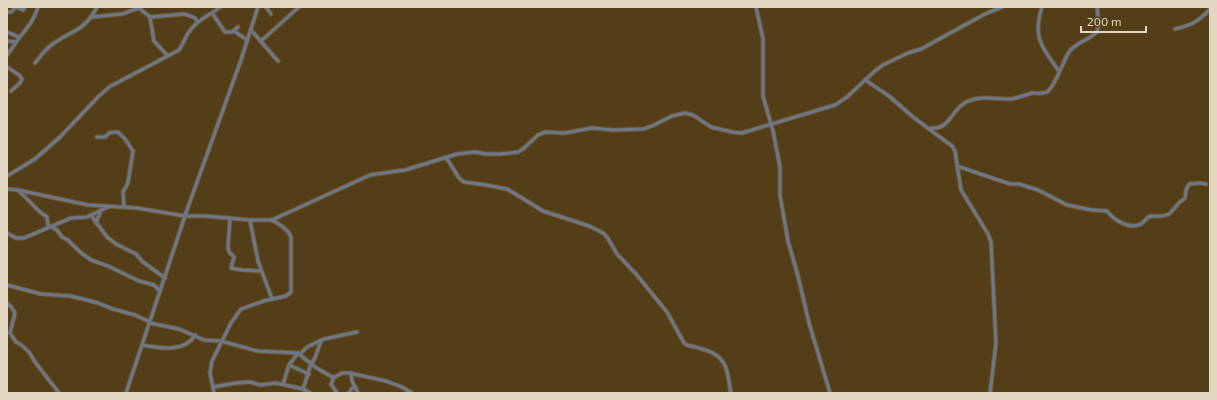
<svg xmlns="http://www.w3.org/2000/svg" width="1217" height="400" font-family="'Exo 2',sans-serif">
<style>
.lines{fill:none;stroke-linecap:round;stroke-linejoin:round}
.minor-casing{stroke:#6d5a37;stroke-width:5}
.minor{stroke:#6e7787;stroke-width:3}
</style>
<rect width="100%" height="100%" fill="#533e18"/>
<g class="lines">
<defs>
<g id="minor">
<path d="M266,7L271,14"/>
<path d="M756,7L763,39V96L773,131L780,167V195L788,241L798,276L809,323L830,393"/>
<path d="M1042,7C1032,37 1042,48 1059,71"/>
<path d="M7,12H11L16,7L23,10L25,7"/>
<path d="M212,13L225,32H232L238,27"/>
<path d="M92,17L122,14L139,8L150,17L185,14L195,18L197,22"/>
<path d="M150,17L154,41L167,55"/>
<path d="M1175,29C1192,25 1198,22 1210,9"/>
<path d="M251,30L278,61"/>
<path d="M234,31L247,40"/>
<path d="M7,32L19,37"/>
<path d="M7,41L16,42"/>
<path d="M261,41L299,7"/>
<path d="M7,55C12,49 15,43 20,37C29,25 33,22 38,7"/>
<path d="M35,63C39,58 44,51 49,47C69,30 83,34 97,7"/>
<path d="M7,67L19,75L22,79L20,83L11,91"/>
<path d="M865,80L889,96L913,117L952,146L955,151L961,190L988,234L991,242L996,343L990,393"/>
<path d="M931,128C950,130 951,110 966,102C981,95 995,99 1011,99C1018,98 1025,95 1032,93C1037,93 1042,94 1047,92C1055,87 1063,61 1069,52C1075,43 1089,40 1097,32L1099,24L1097,7"/>
<path d="M97,137H105L109,133L118,132L125,139L133,151L128,183L123,192L124,206"/>
<path d="M445,157L449,162L459,178L464,182L486,185L507,189L543,211L589,226L603,233L607,237L617,254L636,274L667,312L684,343L687,345C702,349 720,351 726,368C729,376 729,385 731,393"/>
<path d="M957,166L1010,184H1019L1038,190L1067,205L1092,210L1107,211C1114,220 1129,230 1141,224C1145,221 1147,217 1151,216C1176,218 1168,210 1185,198L1186,190L1189,184L1199,183L1206,184"/>
<path d="M7,176L35,159L60,137L98,97L109,87L179,50C184,43 186,34 192,28C200,18 211,15 220,7"/>
<path d="M7,189L18,190L88,205L137,208L185,216H205L250,220H272L370,175L405,170L457,154L475,152L486,154H501L518,152L523,149L538,135L545,132L565,133L592,128L613,130L643,129L652,126L672,116L685,113L693,115L711,127L732,132L742,133L835,105L847,97L876,70L883,65L908,53L921,49L985,14L1002,7"/>
<path d="M18,190L40,212L47,217L48,225L57,230L62,237L68,240L80,252L91,260L108,266L139,281L154,285L160,291"/>
<path d="M91,215L107,237L116,244L136,254L143,262L165,278"/>
<path d="M230,218L228,248L229,252L234,257L231,268L242,270L261,271"/>
<path d="M250,220L258,261L272,299"/>
<path d="M96,223L101,210"/>
<path d="M7,233L16,238H24L71,218L87,217L108,207"/>
<path d="M7,285L41,294L70,296L83,299L98,303L113,309L135,315L150,322"/>
<path d="M7,303L12,308L15,313L10,333L16,342L20,344L29,352L35,362L59,393"/>
<path d="M150,323L179,329L204,340L221,341L257,351L298,353L315,367L332,377H335L342,373H349L386,381L402,387L412,393"/>
<path d="M142,345C159,348 185,353 195,335"/>
<path d="M300,354L307,347L324,339L357,332"/>
<path d="M289,365L309,374"/>
<path d="M351,373L352,381L358,393"/>
<path d="M334,377L331,384L337,393"/>
<path d="M283,384L289,365L298,353"/>
<path d="M213,387L236,383L250,382L260,385L276,383L303,389L310,393"/>
<path d="M303,389L311,364L315,358L321,341"/>
<path d="M126,393L187,210L241,60L258,7"/>
<path d="M214,393L210,373L212,361L231,323L241,309L264,301L286,296L291,292V237C288,229 279,224 272,220"/>
<path d="M349,393L352,388H356"/>
</g>
</defs>
<use href="#minor" class="minor-casing"/>
<use href="#minor" class="minor"/>
</g>
<rect width="1217" height="400" fill="none" stroke="#e3d7c3" stroke-width="16"/>
<path d="M1081 26v6h65v-6" fill="none" stroke="#e3d7c3" stroke-width="2"/>
<text x="1087" y="26" font-size="12" fill="#e3d7c3" stroke="#533e18" stroke-width="3" paint-order="stroke">200 m</text>
</svg>
